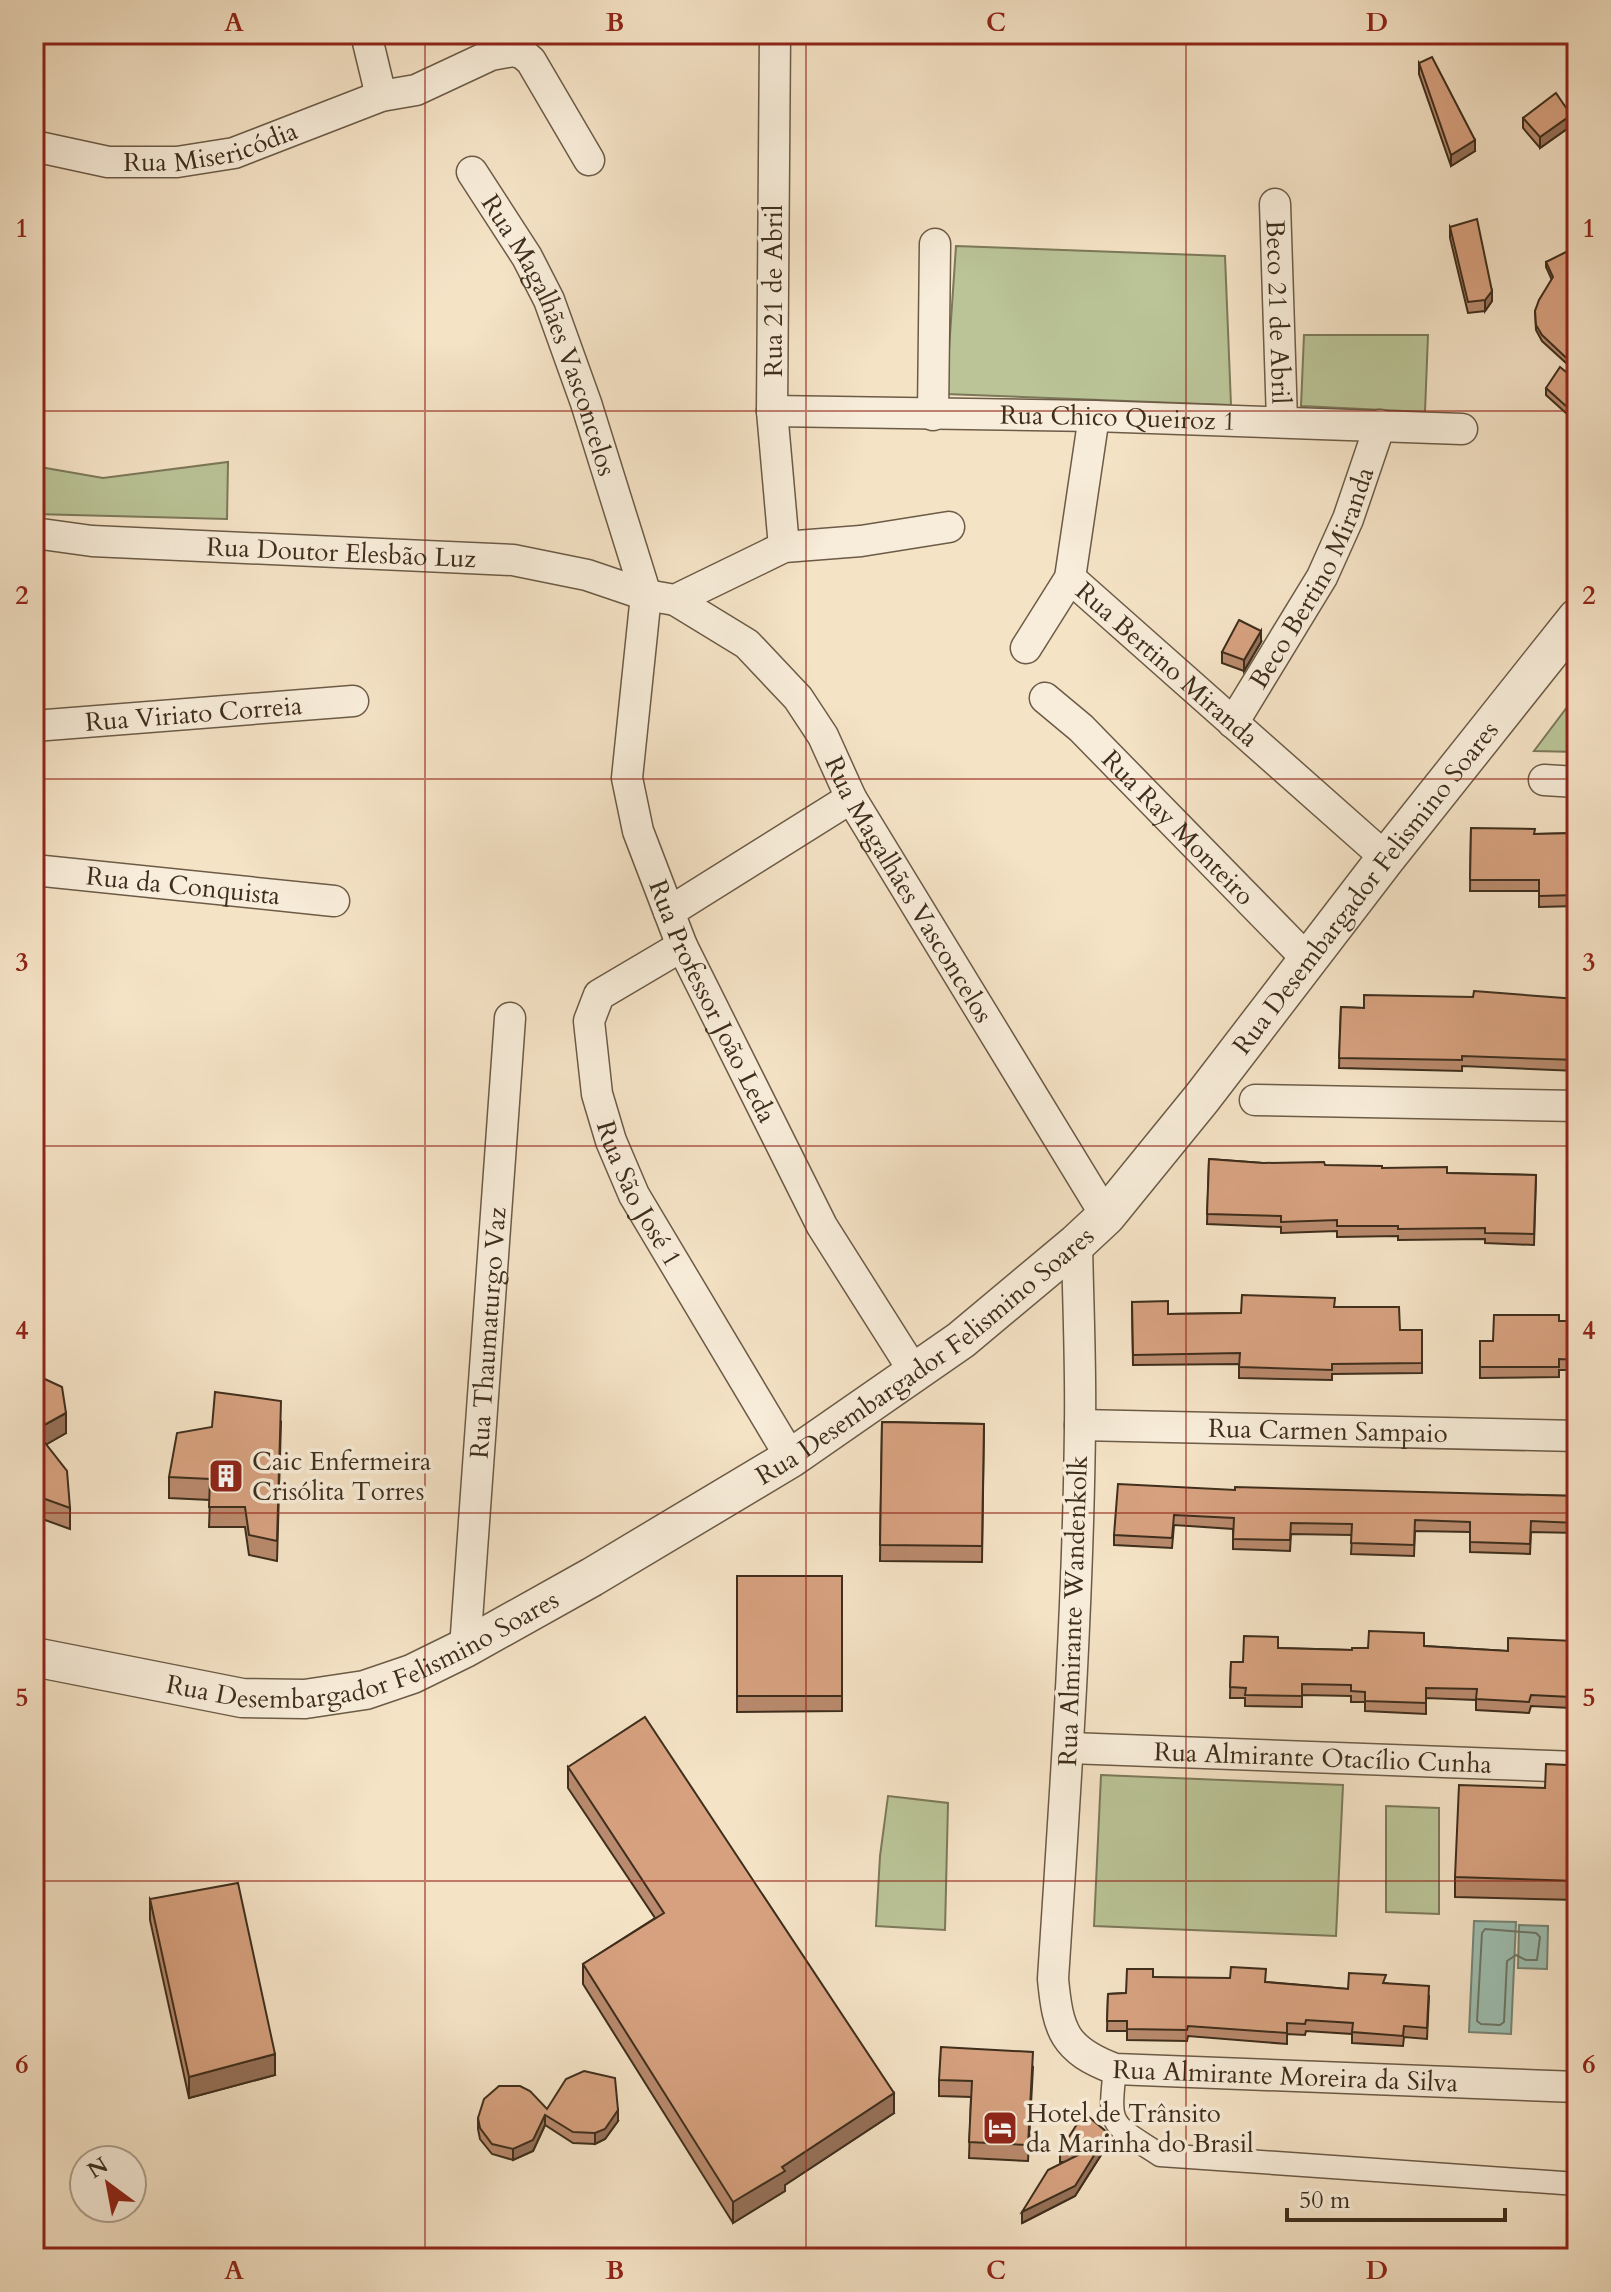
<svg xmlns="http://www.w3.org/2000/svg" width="1611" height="2292" font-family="Cardo,serif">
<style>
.green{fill:#bac497;stroke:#7c795a;stroke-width:2}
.water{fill:#9dbeb0;stroke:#778475;stroke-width:2}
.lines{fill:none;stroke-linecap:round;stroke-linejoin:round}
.shore{stroke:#6e7666;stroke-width:2}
.pedestrian-casing{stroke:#6c5b46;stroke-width:25}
.minor-casing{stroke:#6c5b46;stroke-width:33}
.tertiary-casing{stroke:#6c5b46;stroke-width:41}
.pedestrian{stroke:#f8edda;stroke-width:22}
.minor{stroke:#f8edda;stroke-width:30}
.tertiary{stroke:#f8edda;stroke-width:38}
.wall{fill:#b98a6d;stroke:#3e2e1c;stroke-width:2}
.shaded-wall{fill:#967159;stroke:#3e2e1c;stroke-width:2}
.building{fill:#d7a17f;stroke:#3e2e1c;stroke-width:2}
.grid{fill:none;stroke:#8f2418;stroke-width:2;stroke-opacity:0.55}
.labels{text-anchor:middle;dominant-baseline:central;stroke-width:7;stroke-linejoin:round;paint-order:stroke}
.street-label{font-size:26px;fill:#3e2e1c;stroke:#f8edda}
.poi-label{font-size:26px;fill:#3e2e1c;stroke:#f8edda;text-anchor:start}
.neatline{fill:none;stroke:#8f2418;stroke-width:3}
.grid-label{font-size:26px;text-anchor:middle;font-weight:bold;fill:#8f2418}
</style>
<rect width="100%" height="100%" fill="#f5e3c6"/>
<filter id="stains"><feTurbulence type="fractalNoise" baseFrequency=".0025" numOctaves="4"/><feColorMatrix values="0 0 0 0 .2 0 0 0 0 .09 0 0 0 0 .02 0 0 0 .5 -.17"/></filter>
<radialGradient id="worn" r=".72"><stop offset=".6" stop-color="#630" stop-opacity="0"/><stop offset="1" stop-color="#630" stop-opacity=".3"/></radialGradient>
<g class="green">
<path d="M956,246L1225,256L1231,405L946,394Z"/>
<path d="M1304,335H1428L1425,412L1301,406Z"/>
<path d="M228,462L227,519L34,514V466L103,478Z"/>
<path d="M1577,694V752L1534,751Z"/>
<path d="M1101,1775L1343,1785L1336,1936L1094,1926Z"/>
<path d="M888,1796L948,1803L945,1930L876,1926L880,1856Z"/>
<path d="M1386,1806L1439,1808V1914L1386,1912Z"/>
</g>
<g class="water">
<path d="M1474,1921L1516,1922L1511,2034L1469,2032Z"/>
<path d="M1519,1925L1548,1926L1547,1969L1518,1968Z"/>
</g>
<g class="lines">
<path class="shore" d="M1485,1929L1536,1933L1540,1937L1537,1960H1526L1516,1955L1507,1961L1504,2022L1500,2025L1481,2024L1477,2021L1482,1933Z"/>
<defs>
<path id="pedestrian" d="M1115,2069C1108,2129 1111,2123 1160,2155L1577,2184"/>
<g id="minor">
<path d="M366,34L381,96"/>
<path d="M775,34L772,411L784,547"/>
<path id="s1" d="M34,146L108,162H177L234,153L381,96L416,90L491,55L513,51L523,54L531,61L589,160"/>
<path id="s2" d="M472,172L527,257L549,300L586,403L646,595L627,778L638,831L682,946L822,1226L915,1373"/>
<path id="s3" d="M1275,204L1282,421"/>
<path id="s4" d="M772,411L1094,416L1462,429"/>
<path d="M933,415L935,244"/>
<path id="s5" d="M34,533L92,541L513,560L587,575L646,595L675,600L784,547L861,541L949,527"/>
<path id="s6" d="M1070,578L1386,858"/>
<path id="s7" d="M675,600L747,644L798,698L823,736L851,798L1106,1216"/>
<path d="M1026,648L1070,578L1094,416"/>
<path id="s8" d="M1045,698L1081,728L1309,961"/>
<path id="s9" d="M1233,723L1322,577L1348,519L1380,425"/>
<path id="s10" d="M34,726L353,701"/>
<path d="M1544,780L1577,782"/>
<path id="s11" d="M34,870L334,901"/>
<path d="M669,912L851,798"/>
<path id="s12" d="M682,946L599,995L589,1021L597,1094L611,1141L634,1195L791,1458"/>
<path d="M1255,1100L1577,1106"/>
<path id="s13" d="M1077,1243C1078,1304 1081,1365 1080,1426C1078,1610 1065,1795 1053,1979C1058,2031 1064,2050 1115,2069L1577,2087"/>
<path id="s14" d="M1080,1425L1577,1436"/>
<path id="s15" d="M465,1648L510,1018"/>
<path id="s16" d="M1069,1748L1577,1767"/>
</g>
<g id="tertiary">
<path id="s17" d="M34,1657L242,1698L305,1699L365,1690L412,1674L465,1648L592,1577L791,1458L961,1340L1077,1243L1106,1216L1202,1098L1386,858L1577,618"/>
</g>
</defs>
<use href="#pedestrian" class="pedestrian-casing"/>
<use href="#minor" class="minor-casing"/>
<use href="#tertiary" class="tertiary-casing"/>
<use href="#pedestrian" class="pedestrian"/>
<use href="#minor" class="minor"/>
<use href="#tertiary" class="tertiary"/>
</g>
<g class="wall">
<path d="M1419,63L1475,151L1451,166L1419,74Z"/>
<path d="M1523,118L1571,126L1540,148L1523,128Z"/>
<path d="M1450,227L1492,301L1485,311L1468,313L1450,238Z"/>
<path d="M1577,258V373L1542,341L1536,330L1535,311L1552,280L1546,267V262Z"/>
<path d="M1577,381V423L1546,395V388Z"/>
<path d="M1261,642L1244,671L1222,663V652Z"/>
<path d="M1471,828L1534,834L1577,833V906L1539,907V891H1470Z"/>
<path d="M1577,999V1071L1462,1066V1071L1339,1068L1341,1007L1364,1008Z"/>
<path d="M1209,1159L1263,1163L1382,1168L1447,1173L1536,1175L1534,1245L1485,1243V1239L1398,1240V1236L1337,1237V1231L1281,1233V1227L1207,1224Z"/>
<path d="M1132,1302L1168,1314L1241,1313L1334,1307L1400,1330H1422V1373L1332,1374V1380L1239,1378V1364L1133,1365Z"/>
<path d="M1559,1321H1577V1370H1559V1377L1480,1378V1341H1493Z"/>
<path d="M34,1374L66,1433L46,1444L70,1508V1529L34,1516Z"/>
<path d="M281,1422L277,1561L249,1555L245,1527H209L210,1500L169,1498V1477Z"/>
<path d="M882,1422L984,1424L982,1562L880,1561Z"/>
<path d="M1235,1490L1577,1496V1533L1531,1532L1530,1554L1470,1552V1532L1415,1531L1414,1556L1351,1554L1352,1535L1291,1534L1290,1551L1233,1549V1529L1174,1525L1172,1548L1114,1545V1535Z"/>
<path d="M737,1576H842V1711L737,1712Z"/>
<path d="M1577,1636V1716H1571V1708L1531,1706L1529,1713L1476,1710V1700L1426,1698V1714L1365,1711V1702H1351V1696L1302,1695V1707L1245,1706V1698H1230L1231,1662H1243L1278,1648L1352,1650L1424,1646L1508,1651L1574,1641Z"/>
<path d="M568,1767L894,2113L785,2185V2191L733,2223L583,1984V1964L655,1918L568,1788Z"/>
<path d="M1545,1788H1577V1900L1455,1897V1877Z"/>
<path d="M150,1899L275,2075L189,2098L150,1920Z"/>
<path d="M1153,1977L1266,1982L1348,1989L1386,1983L1429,1996L1427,2039L1404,2037L1403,2046L1352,2043V2034L1306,2031L1305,2035L1287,2034V2044L1188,2036L1187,2041L1127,2040V2031H1107L1108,1994L1126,1993Z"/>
<path d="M1033,2067L1028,2161L969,2158L971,2097L939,2096V2080Z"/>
<path d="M547,2109L618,2121L605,2139L595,2144L573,2143L545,2125L533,2151L513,2160L492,2154L480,2139L478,2129V2118Z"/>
<path d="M1108,2144L1075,2196L1022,2223L1064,2162H1060V2151Z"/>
</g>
<g class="shaded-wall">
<path d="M1571,115V126L1540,148V137Z"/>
<path d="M1475,140V151L1451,166V155Z"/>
<path d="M1492,291V301L1485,311V300Z"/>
<path d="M1261,631V642L1244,671V660Z"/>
<path d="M66,1413V1433L35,1451V1430Z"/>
<path d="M275,2054V2075L189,2098V2077Z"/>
<path d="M894,2093V2113L785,2185V2191L733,2223V2202L782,2167Z"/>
<path d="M618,2110V2121L605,2139L595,2144V2133Z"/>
<path d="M545,2115V2125L533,2151L513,2160V2149Z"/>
<path d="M1108,2133V2144L1075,2196L1022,2223V2212Z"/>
</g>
<g class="building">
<path d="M1432,57L1475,140L1451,155L1419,63Z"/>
<path d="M1556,93L1571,115L1540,137L1523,118Z"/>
<path d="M1477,219L1492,291L1485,300L1468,302L1450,227Z"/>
<path d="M1570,250L1577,258V368L1542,335L1536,325L1535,311L1539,300L1553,277L1546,262Z"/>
<path d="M1560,367L1577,381V416L1546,388Z"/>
<path d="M1239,620L1261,631L1244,660L1222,652Z"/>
<path d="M1471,828L1535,829L1534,834L1577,833V895L1539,896V880H1470Z"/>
<path d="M1474,991L1577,999V1060L1462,1056V1060L1339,1058L1341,1007L1364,1008V995L1473,997Z"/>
<path d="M1209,1159L1263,1163L1324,1162L1325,1165L1382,1166V1168L1447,1167V1173L1536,1175L1534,1234L1485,1233V1228L1398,1229V1226H1337V1220L1281,1222V1216L1207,1214Z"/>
<path d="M1242,1295L1335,1298L1334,1307H1399L1400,1330H1422V1363L1332,1364V1370L1239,1367L1240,1353L1133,1355L1132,1302L1168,1301V1314L1241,1313Z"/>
<path d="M1494,1315H1559V1321H1577V1360L1559,1359V1367H1480V1341H1493Z"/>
<path d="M34,1374L62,1387L66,1413L35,1430L67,1471L70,1508L34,1495Z"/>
<path d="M215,1392L281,1401L277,1541L249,1535L245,1507H209L210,1479L169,1477L177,1433L212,1427Z"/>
<path d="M882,1422L984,1424L982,1546L880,1545Z"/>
<path d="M1118,1484L1235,1490V1487L1577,1496V1523L1531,1521L1530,1544L1470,1542V1522L1415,1520L1414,1545L1351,1543L1352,1524L1291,1523L1290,1540L1233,1539L1234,1518L1174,1515L1172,1538L1114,1535Z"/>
<rect x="737" y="1576" width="105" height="120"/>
<path d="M1369,1631L1424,1633V1646L1508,1651V1638L1574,1641V1636H1577V1706H1571V1697L1531,1695L1529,1702L1476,1699L1477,1689L1426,1688V1703L1365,1701V1692L1351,1691V1685L1302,1684V1696L1245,1695L1246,1688L1230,1687L1231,1662H1243L1244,1636L1278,1637V1648L1352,1650V1648H1368Z"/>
<path d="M645,1717L894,2093L782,2167L785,2171L733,2202L583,1964L664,1913L568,1767Z"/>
<path d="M1546,1764L1567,1765V1788H1577V1881L1455,1877L1459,1785L1545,1788Z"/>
<path d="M238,1883L275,2054L189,2077L150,1899Z"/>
<path d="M1231,1967L1266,1969L1265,1982L1348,1989L1349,1973L1386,1975L1383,1983L1429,1986L1427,2028L1404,2026L1403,2036L1352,2032L1353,2023L1306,2020L1305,2024L1287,2023V2033L1188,2026L1187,2030L1127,2029V2021H1107L1108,1994L1126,1993L1127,1969H1153V1977L1230,1978Z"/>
<path d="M941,2047L1033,2052L1028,2145L969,2142L972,2081L939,2080Z"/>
<path d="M584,2071L615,2078L618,2110L605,2129L595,2133L573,2132L545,2115L533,2140L513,2149L492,2144L480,2128L478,2118L484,2099L499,2086H520L530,2091L547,2109L566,2079Z"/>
<path d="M1084,2113L1108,2133L1075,2186L1022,2212L1048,2170L1084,2152L1060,2151Z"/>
</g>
<path class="grid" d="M425,34V2258M806,34V2258M1186,34V2258M34,411H1577M34,779H1577M34,1146H1577M34,1513H1577M34,1881H1577"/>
<defs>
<symbol id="building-square" viewBox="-11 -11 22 22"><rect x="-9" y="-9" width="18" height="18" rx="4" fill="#8f2418" stroke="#f8edda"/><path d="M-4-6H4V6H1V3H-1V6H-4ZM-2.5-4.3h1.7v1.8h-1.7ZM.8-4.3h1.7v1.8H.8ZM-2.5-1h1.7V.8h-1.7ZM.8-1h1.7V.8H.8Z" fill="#fff"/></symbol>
<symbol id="hotel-square" viewBox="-11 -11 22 22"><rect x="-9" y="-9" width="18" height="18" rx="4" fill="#8f2418" stroke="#f8edda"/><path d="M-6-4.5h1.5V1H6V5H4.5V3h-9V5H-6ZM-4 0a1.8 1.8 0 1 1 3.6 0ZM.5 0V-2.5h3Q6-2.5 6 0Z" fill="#fff"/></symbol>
</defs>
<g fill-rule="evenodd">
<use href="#building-square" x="206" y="1456" width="40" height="40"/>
<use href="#hotel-square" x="980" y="2108" width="40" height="40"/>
</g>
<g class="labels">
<g class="street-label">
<text stroke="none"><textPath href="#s1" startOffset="180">Rua Misericódia</textPath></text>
<text transform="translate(773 291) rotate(-90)">Rua 21 de Abril</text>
<text stroke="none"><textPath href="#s3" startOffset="108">Beco 21 de Abril</textPath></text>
<text stroke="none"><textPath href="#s2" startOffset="182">Rua Magalhães Vasconcelos</textPath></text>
<text stroke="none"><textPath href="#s4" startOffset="346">Rua Chico Queiroz 1</textPath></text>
<text stroke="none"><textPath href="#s5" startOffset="308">Rua Doutor Elesbão Luz</textPath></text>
<text stroke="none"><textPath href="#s9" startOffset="166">Beco Bertino Miranda</textPath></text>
<text stroke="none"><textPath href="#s6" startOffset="130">Rua Bertino Miranda</textPath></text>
<text stroke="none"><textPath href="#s10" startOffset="160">Rua Viriato Correia</textPath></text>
<text stroke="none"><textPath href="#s8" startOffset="186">Rua Ray Monteiro</textPath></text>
<text stroke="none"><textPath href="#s11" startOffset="150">Rua da Conquista</textPath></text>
<text stroke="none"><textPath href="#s17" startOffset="1638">Rua Desembargador Felismino Soares</textPath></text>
<text stroke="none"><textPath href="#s7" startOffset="380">Rua Magalhães Vasconcelos</textPath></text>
<text stroke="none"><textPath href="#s2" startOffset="884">Rua Professor João Leda</textPath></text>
<text stroke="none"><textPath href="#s12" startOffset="306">Rua São José 1</textPath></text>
<text stroke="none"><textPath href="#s15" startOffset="316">Rua Thaumaturgo Vaz</textPath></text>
<text stroke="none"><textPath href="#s17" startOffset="990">Rua Desembargador Felismino Soares</textPath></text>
<text stroke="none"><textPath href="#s14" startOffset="248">Rua Carmen Sampaio</textPath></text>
<text transform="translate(1073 1611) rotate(-88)">Rua Almirante Wandenkolk</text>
<text stroke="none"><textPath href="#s17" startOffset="342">Rua Desembargador Felismino Soares</textPath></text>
<text stroke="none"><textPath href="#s16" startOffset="254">Rua Almirante Otacílio Cunha</textPath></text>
<text stroke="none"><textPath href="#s13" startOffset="1026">Rua Almirante Moreira da Silva</textPath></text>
</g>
<g class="poi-label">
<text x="252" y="1461">Caic Enfermeira<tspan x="252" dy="30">Crisólita Torres</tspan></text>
<text x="1026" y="2113">Hotel de Trânsito<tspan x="1026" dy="30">da Marinha do Brasil</tspan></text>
</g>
</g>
<rect width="1611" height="2292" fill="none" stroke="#f5e3c6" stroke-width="88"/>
<g transform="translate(108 2184) rotate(328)"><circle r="38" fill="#f8edda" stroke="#aea18e" stroke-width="2"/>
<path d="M0-6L14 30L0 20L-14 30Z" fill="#8f2418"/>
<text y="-12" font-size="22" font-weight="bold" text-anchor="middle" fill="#3e2e1c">N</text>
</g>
<path d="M1287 2208v12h218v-12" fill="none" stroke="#3e2e1c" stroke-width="4"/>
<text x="1299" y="2208" font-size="24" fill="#3e2e1c" stroke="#f8edda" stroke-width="6" paint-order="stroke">50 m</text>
<rect x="44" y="44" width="1523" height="2204" class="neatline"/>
<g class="grid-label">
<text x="234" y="31">A</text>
<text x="615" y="31">B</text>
<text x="996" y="31">C</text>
<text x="1377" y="31">D</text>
<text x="22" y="237">1</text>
<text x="1589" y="237">1</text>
<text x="22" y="604">2</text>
<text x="1589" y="604">2</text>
<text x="22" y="971">3</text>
<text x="1589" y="971">3</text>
<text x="22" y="1339">4</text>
<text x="1589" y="1339">4</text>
<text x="22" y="1706">5</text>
<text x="1589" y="1706">5</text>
<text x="22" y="2073">6</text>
<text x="1589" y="2073">6</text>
<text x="234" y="2279">A</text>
<text x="615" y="2279">B</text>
<text x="996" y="2279">C</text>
<text x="1377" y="2279">D</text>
</g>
<rect width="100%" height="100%" filter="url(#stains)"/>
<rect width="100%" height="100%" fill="url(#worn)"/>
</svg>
